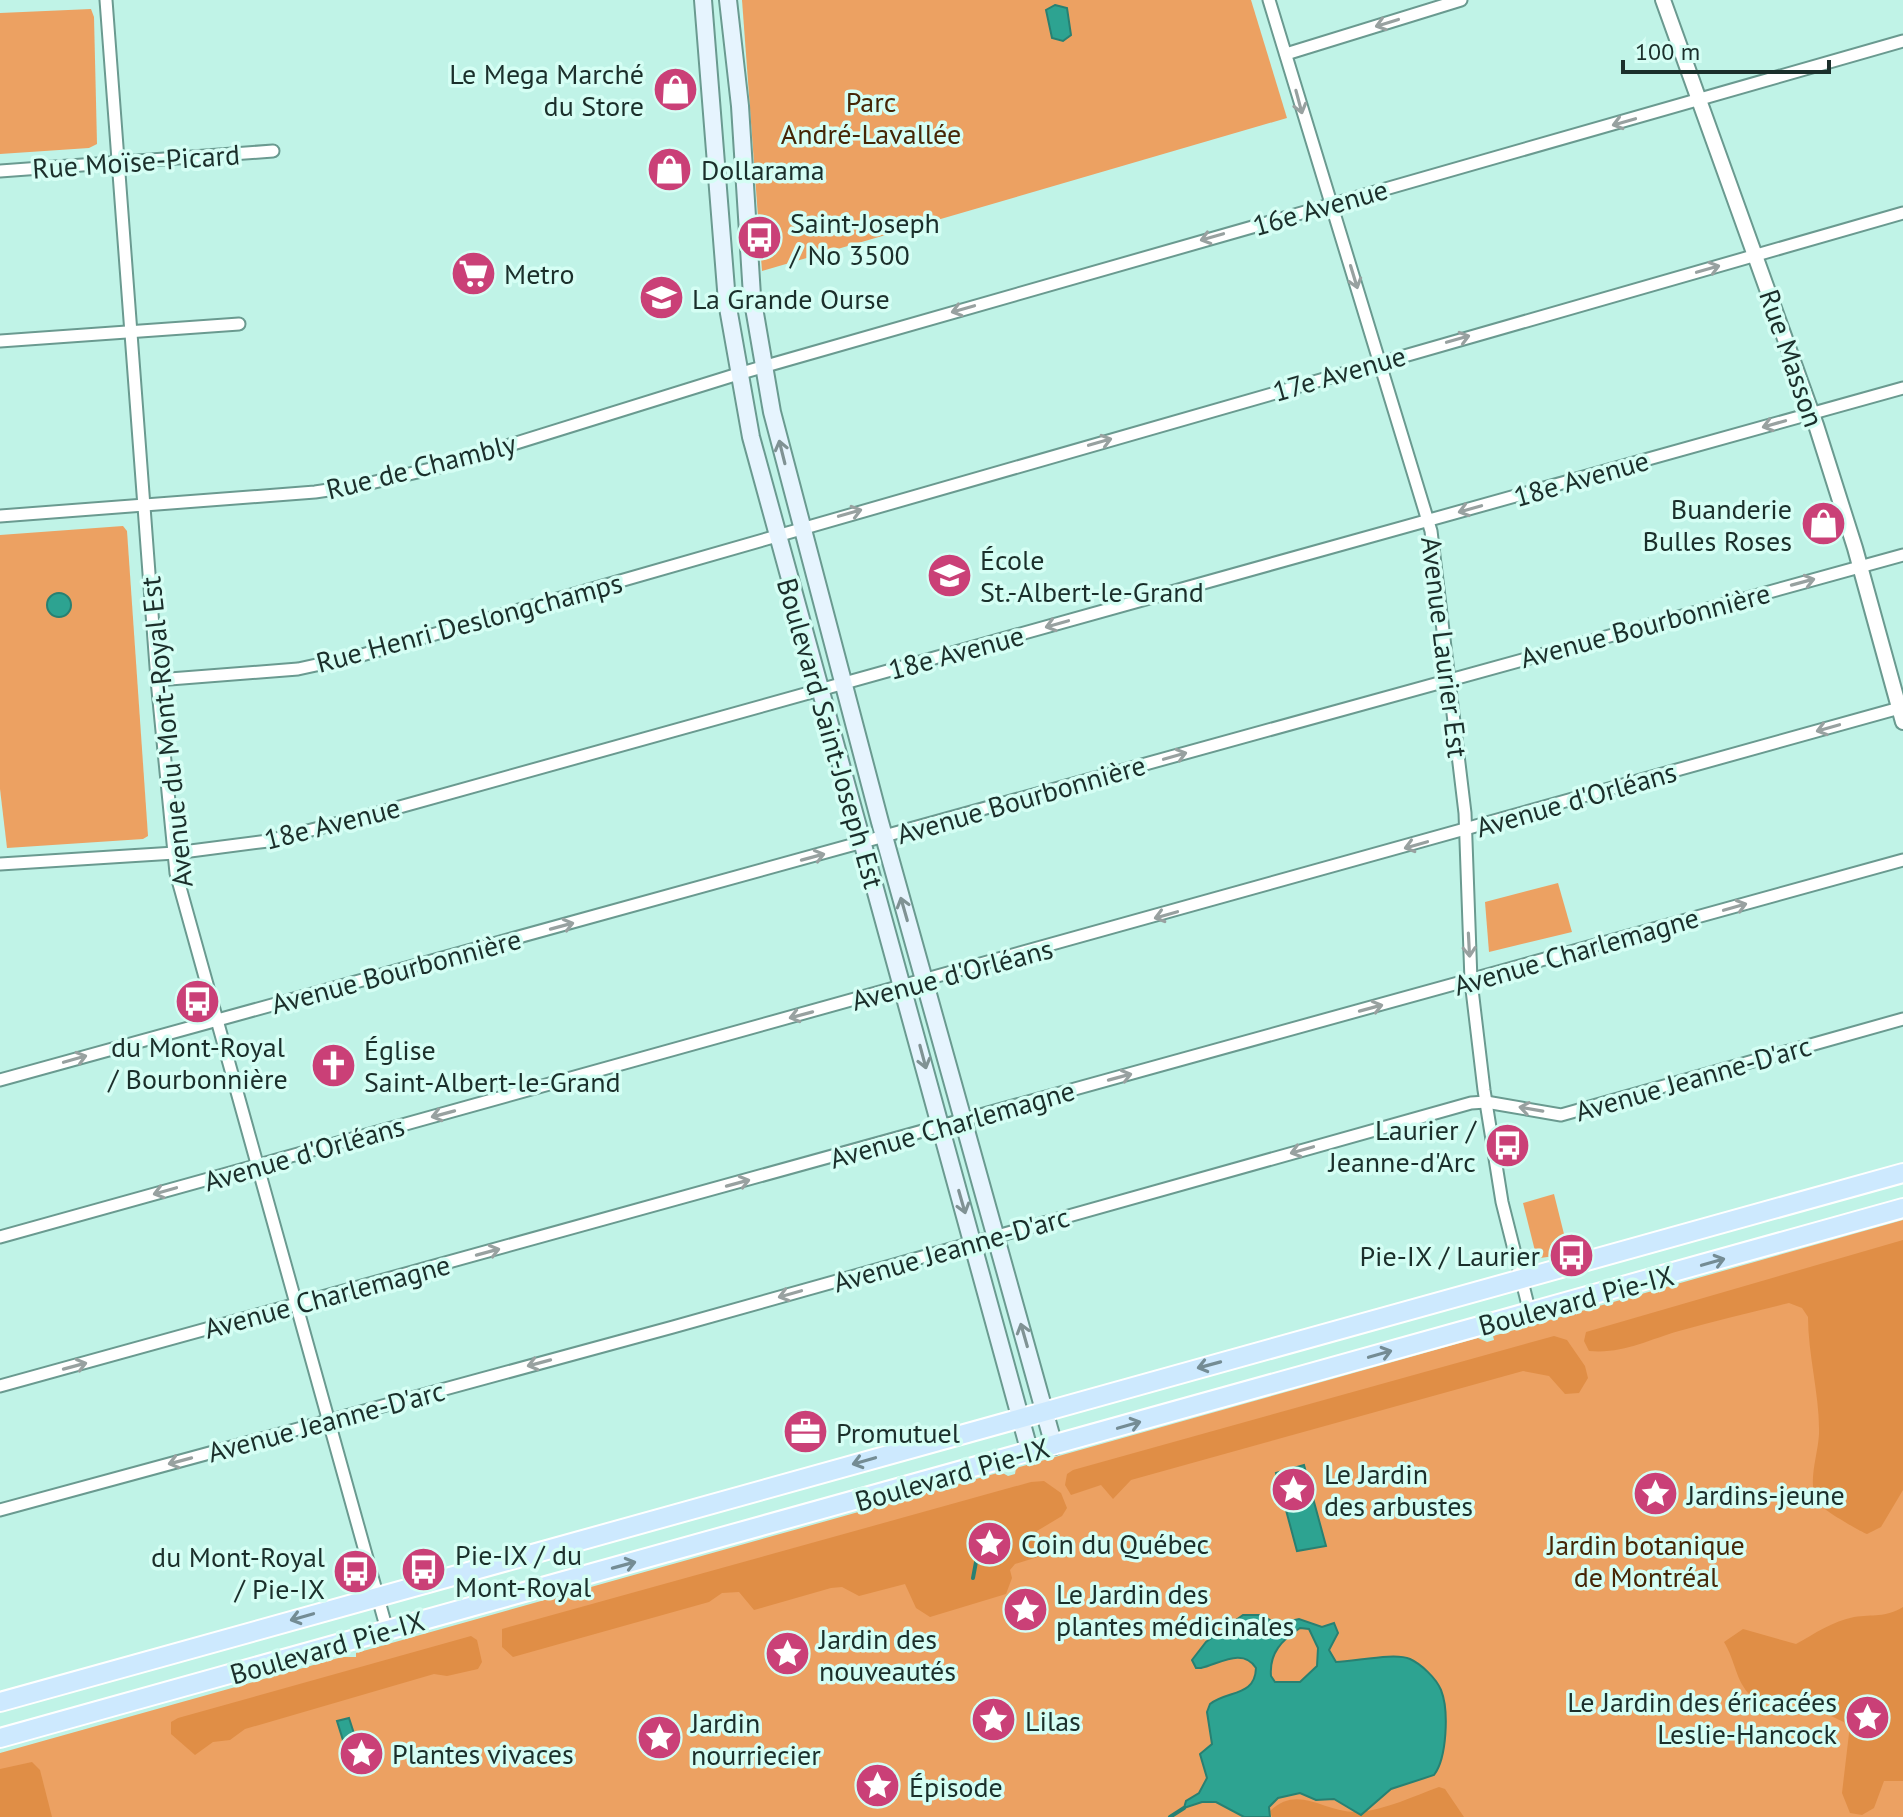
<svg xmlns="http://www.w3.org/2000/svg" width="1903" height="1817" font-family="'PT Sans',sans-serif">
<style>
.green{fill:#eca162}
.forest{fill:#e08e46}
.water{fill:#2da391;stroke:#288072;stroke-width:2;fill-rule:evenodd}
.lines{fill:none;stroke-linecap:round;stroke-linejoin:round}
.stream{stroke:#288072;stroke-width:4}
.minor-casing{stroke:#6a9a90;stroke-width:15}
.tertiary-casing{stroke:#6a9a90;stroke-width:18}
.secondary-casing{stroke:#6a9a90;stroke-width:20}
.primary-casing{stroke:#fff;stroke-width:22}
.minor{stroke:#fff;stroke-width:11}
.tertiary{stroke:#fff;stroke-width:14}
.secondary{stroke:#e6f4fe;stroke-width:16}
.primary{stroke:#cde9fe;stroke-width:18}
.oneway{stroke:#98a1a0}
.oneway2{stroke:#809294}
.oneway3{stroke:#748c94}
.labels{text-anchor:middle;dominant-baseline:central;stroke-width:7;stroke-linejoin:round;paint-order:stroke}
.poi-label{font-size:28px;fill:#1b2f2b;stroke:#d5fef4;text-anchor:start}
.park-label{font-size:28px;fill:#452505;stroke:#d5fef4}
.street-label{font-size:28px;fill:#1b2f2b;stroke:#d5fef4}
</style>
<rect width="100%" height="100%" fill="#c0f3e7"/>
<g class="green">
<path d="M742,0H1251L1287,118L762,271Z"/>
<path d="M91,9L94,17L97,144L89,148L0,154V13Z"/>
<path d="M123,526L127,531L148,836L143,839L7,848L0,789V535Z"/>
<path d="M1558,883L1572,932L1489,952L1485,902Z"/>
<path d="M1554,1194L1569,1254L1540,1258L1535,1251L1523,1203Z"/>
<path d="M1903,1220V1817H0V1753L342,1657H356V1653L1001,1472L1008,1476L1015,1474L1016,1468L1478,1338L1487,1342L1494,1340L1493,1336Z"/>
</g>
<g class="forest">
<path d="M1903,1240V1490L1881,1527L1867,1534C1859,1531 1820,1508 1817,1502C1807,1483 1818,1455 1819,1434C1820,1396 1808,1356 1808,1317L1802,1308L1789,1303C1752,1312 1715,1321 1679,1331C1647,1340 1624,1354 1589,1351L1584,1341L1586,1332Z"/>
<path d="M1554,1336L1567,1340L1585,1366L1588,1378L1579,1393L1565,1394L1549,1376L1523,1371L1131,1480L1113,1499L1101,1485L1071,1495L1065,1485L1067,1474L1073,1470Z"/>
<path d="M1044,1481L1061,1493L1067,1508L1062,1516L1037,1531L1044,1555L1015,1564L1010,1570L1012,1578L1006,1594L930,1617L916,1608L905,1584L859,1596L842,1587L831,1588L754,1610L739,1592L722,1593L709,1602L513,1657L502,1647V1629L1031,1482Z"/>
<path d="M1903,1607V1781H1884L1874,1808L1862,1815L1850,1813L1842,1793L1850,1725L1816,1709L1801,1696H1751C1735,1680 1736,1662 1724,1642L1743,1629L1796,1644C1814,1634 1833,1621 1854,1617C1873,1614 1885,1618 1903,1607Z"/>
<path d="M471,1636L477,1640L482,1662L478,1669L447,1676L434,1674L245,1729L230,1740L213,1742L195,1755L171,1734V1722L178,1718Z"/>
<path d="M32,1762L40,1770L52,1817H0V1769Z"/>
<path d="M1439,1787L1445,1789L1464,1817H1272L1270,1811C1299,1783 1325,1814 1359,1812C1385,1810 1414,1796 1439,1787Z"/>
</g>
<g class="water">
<path d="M1055,5L1067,8L1071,35L1063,41L1052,38L1046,10Z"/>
<circle cx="59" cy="605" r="12"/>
<path d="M1304,1465L1326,1546L1297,1551L1276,1473Z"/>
<path d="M1243,1615H1261L1277,1624L1299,1619L1322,1627L1334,1623L1338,1633L1329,1650L1336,1662C1354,1662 1394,1652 1410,1659C1421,1664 1436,1678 1441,1690C1449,1710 1447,1758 1434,1775L1391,1789L1361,1815L1334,1799L1316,1800L1300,1793L1278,1798L1269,1807L1270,1817H1244L1216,1802H1202L1184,1808L1186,1801L1199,1793L1207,1778L1200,1754L1212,1744L1207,1712L1210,1704C1228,1690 1255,1697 1256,1668C1243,1647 1219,1664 1201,1668H1196L1192,1660L1206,1642ZM1300,1628L1309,1629L1318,1648L1317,1666L1300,1682H1275L1271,1676C1269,1653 1282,1640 1300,1628Z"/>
<path d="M349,1718L359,1749L347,1753L337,1721Z"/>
</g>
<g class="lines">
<g class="stream">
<path d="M973,1578L976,1562L995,1544L989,1524"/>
<path d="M1170,1817L1184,1808"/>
</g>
<defs>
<g id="minor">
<path d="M106,0L157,680L176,873L387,1630"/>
<path d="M1269,0L1431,531L1465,813L1471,981L1484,1090L1502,1202L1530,1313"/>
<path d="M1286,54L1461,0"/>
<path d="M0,171L273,151"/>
<path d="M0,341L239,324"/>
<path d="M0,516L315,492L362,485L439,467L738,374L1903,41"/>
<path d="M157,680L298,669L362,655L1903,213"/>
<path d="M0,864L175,853L268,841L378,813L1903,388"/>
<path d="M0,1080L1903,555"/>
<path d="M0,1237L1903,707"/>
<path d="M0,1386L1903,860"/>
<path d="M0,1510L673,1327L1471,1103L1486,1102L1561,1115L1903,1019"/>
</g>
<path id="tertiary" d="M1663,0L1816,425L1855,548L1903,722"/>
<g id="secondary">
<path d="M703,0L727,302L751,437L1030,1453"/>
<path d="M728,0L740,106L752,296L772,412L880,822L1054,1446"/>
</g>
<g id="primary">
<path d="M0,1702L1903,1173"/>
<path d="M0,1738L1903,1208"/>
</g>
</defs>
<use href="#minor" class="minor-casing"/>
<use href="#tertiary" class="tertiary-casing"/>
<use href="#secondary" class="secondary-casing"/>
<use href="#primary" class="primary-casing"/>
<use href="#minor" class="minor"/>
<use href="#tertiary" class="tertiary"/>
<use href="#secondary" class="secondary"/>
<use href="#primary" class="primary"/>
</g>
<defs><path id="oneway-shaft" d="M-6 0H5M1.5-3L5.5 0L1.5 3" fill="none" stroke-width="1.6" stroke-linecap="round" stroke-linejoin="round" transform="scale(2)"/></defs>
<g class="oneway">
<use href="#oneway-shaft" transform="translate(1387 23) rotate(163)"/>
<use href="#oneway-shaft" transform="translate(1299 102) rotate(75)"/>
<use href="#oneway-shaft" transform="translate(1624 122) rotate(164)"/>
<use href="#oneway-shaft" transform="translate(1212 237) rotate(164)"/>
<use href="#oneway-shaft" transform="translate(1708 269) rotate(-16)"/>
<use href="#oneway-shaft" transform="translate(1354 277) rotate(73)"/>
<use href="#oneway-shaft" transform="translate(963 309) rotate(164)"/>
<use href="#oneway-shaft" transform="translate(1458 339) rotate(-16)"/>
<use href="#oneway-shaft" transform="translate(1774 424) rotate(164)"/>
<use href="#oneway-shaft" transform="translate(1100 442) rotate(-16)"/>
<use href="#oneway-shaft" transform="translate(1470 509) rotate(164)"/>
<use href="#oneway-shaft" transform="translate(850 513) rotate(-16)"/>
<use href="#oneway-shaft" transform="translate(1803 582) rotate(-15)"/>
<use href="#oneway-shaft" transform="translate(1057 624) rotate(164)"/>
<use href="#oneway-shaft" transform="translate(1828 728) rotate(164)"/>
<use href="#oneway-shaft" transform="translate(1175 756) rotate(-16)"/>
<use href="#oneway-shaft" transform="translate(1416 845) rotate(164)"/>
<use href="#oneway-shaft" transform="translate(813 857) rotate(-15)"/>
<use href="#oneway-shaft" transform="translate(1735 907) rotate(-16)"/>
<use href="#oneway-shaft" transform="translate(1166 915) rotate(164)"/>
<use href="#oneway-shaft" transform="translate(562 926) rotate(-15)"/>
<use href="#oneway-shaft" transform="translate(1469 945) rotate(87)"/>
<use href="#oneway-shaft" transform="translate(1371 1008) rotate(-15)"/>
<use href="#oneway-shaft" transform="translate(801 1015) rotate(165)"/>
<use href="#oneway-shaft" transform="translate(75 1059) rotate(-16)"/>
<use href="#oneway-shaft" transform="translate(1120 1077) rotate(-15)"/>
<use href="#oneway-shaft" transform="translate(1531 1109) rotate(-170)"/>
<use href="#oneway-shaft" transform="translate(443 1114) rotate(165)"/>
<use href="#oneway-shaft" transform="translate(1302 1150) rotate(164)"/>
<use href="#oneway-shaft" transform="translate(738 1183) rotate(-15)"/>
<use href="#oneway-shaft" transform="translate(165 1191) rotate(164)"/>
<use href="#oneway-shaft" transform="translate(488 1252) rotate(-15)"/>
<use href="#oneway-shaft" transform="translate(790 1294) rotate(164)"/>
<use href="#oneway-shaft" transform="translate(539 1363) rotate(165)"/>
<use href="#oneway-shaft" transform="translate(75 1366) rotate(-15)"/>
<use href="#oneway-shaft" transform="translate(180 1461) rotate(165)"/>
</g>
<g class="oneway2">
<use href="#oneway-shaft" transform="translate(782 452) rotate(-104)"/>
<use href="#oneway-shaft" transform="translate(904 909) rotate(-106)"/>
<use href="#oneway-shaft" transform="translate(923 1057) rotate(75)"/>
<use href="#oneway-shaft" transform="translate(962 1202) rotate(74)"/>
<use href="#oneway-shaft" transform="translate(1024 1335) rotate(-106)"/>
</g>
<g class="oneway3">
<use href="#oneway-shaft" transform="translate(1713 1262) rotate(-16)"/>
<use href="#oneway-shaft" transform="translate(1380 1354) rotate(-16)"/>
<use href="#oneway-shaft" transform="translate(1209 1365) rotate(165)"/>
<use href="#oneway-shaft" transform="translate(1129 1425) rotate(-16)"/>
<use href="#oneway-shaft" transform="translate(864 1461) rotate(164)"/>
<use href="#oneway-shaft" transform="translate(624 1565) rotate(-15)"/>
<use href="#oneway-shaft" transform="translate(302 1617) rotate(164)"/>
</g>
<defs>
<symbol id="shop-disc" viewBox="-11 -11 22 22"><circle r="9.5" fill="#ca4077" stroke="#d5fef4"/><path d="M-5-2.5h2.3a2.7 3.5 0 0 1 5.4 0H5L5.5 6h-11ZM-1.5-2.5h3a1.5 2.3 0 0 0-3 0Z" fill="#fff"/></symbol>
<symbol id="bus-disc" viewBox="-11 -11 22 22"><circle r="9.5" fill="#ca4077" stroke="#d5fef4"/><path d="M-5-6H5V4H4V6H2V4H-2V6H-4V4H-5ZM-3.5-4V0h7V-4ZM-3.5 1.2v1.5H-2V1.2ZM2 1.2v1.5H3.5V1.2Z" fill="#fff"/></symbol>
<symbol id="supermarket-disc" viewBox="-11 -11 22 22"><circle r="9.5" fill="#ca4077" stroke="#d5fef4"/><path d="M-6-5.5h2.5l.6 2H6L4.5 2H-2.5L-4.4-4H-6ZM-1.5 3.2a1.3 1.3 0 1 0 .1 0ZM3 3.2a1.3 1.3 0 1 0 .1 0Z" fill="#fff"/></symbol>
<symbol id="school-disc" viewBox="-11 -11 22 22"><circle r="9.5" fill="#ca4077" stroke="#d5fef4"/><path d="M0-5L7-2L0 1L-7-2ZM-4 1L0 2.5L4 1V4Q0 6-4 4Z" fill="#fff"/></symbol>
<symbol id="church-disc" viewBox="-11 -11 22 22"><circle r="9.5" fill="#ca4077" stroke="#d5fef4"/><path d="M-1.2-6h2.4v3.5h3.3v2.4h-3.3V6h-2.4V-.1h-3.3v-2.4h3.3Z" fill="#fff"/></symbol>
<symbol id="office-disc" viewBox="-11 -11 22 22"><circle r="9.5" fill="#ca4077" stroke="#d5fef4"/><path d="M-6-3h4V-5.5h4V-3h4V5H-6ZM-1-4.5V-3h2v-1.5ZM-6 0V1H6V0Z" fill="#fff"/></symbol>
<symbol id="sight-disc" viewBox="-11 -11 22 22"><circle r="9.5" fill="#ca4077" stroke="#d5fef4"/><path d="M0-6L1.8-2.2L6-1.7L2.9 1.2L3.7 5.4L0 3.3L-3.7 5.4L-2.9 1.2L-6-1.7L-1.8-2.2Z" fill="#fff"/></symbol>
</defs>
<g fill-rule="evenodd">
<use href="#shop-disc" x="650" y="64" width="51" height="51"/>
<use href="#shop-disc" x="644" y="144" width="51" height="51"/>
<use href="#bus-disc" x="734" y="212" width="51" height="51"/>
<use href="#supermarket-disc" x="448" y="248" width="51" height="51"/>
<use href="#school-disc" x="636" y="272" width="51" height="51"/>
<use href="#shop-disc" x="1798" y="498" width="51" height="51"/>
<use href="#school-disc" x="924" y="550" width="51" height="51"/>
<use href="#bus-disc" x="172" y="976" width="51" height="51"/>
<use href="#church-disc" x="308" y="1040" width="51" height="51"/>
<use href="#bus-disc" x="1482" y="1120" width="51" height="51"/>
<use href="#bus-disc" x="1546" y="1230" width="51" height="51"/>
<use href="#office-disc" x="780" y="1406" width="51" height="51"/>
<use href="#sight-disc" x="1268" y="1464" width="51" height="51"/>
<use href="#sight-disc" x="1630" y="1468" width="51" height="51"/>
<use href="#sight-disc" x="964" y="1518" width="51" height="51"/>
<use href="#bus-disc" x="398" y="1544" width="51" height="51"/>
<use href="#bus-disc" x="330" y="1546" width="51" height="51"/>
<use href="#sight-disc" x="1000" y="1584" width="51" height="51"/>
<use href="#sight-disc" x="762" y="1628" width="51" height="51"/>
<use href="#sight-disc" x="1842" y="1692" width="51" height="51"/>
<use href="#sight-disc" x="968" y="1694" width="51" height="51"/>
<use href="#sight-disc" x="634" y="1712" width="51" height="51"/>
<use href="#sight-disc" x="336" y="1728" width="51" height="51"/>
<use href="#sight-disc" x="852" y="1760" width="51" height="51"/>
</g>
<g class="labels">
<g class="poi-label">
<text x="644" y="73" text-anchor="end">Le Mega Marché<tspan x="644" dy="32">du Store</tspan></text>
<text x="701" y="169">Dollarama</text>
<text x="790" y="222">Saint-Joseph<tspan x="790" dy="32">/ No 3500</tspan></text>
<text x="504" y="273">Metro</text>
<text x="692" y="298">La Grande Ourse</text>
<text x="1792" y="508" text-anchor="end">Buanderie<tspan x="1792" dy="32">Bulles Roses</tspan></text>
<text x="980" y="559">École<tspan x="980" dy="32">St.-Albert-le-Grand</tspan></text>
<text x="198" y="1046" text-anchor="middle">du Mont-Royal<tspan x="198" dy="32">/ Bourbonnière</tspan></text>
<text x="364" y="1049">Église<tspan x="364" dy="32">Saint-Albert-le-Grand</tspan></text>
<text x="1476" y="1129" text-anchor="end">Laurier /<tspan x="1476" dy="32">Jeanne-d'Arc</tspan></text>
<text x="1540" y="1255" text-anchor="end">Pie-IX / Laurier</text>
<text x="836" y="1432">Promutuel</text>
<text x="1324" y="1473">Le Jardin<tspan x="1324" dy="32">des arbustes</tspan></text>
<text x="1687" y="1494">Jardins-jeune</text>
<text x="1021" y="1543">Coin du Québec</text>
<text x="455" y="1554">Pie-IX / du<tspan x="455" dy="32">Mont-Royal</tspan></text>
<text x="325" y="1556" text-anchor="end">du Mont-Royal<tspan x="325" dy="32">/ Pie-IX</tspan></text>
<text x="1056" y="1593">Le Jardin des<tspan x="1056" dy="32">plantes médicinales</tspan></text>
<text x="819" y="1638">Jardin des<tspan x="819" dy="32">nouveautés</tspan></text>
<text x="1837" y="1701" text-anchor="end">Le Jardin des éricacées<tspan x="1837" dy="32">Leslie-Hancock</tspan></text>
<text x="1025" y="1720">Lilas</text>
<text x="691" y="1722">Jardin<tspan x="691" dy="32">nourriecier</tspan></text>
<text x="392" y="1753">Plantes vivaces</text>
<text x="909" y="1786">Épisode</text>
</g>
<g class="park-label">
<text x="871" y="101">Parc<tspan x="871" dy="32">André-Lavallée</tspan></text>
<text x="1646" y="1544">Jardin botanique<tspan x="1646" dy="32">de Montréal</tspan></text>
</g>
<g class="street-label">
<text transform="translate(136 161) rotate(-4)">Rue Moïse-Picard</text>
<text transform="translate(1320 207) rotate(-16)">16e Avenue</text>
<text transform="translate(1792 358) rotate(71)">Rue Masson</text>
<text transform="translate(1339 373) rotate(-16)">17e Avenue</text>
<text transform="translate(421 466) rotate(-14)">Rue de Chambly</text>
<text transform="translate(1581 478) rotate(-16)">18e Avenue</text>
<text transform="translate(469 622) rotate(-15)">Rue Henri Deslongchamps</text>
<text transform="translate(1645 625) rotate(-15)">Avenue Bourbonnière</text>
<text transform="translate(1445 647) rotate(83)">Avenue Laurier Est</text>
<text transform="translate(956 652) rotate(-15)">18e Avenue</text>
<text transform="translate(166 732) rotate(-96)">Avenue du Mont-Royal Est</text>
<text transform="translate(831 733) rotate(74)">Boulevard Saint-Joseph Est</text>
<text transform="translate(1021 799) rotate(-16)">Avenue Bourbonnière</text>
<text transform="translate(1576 799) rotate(-16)">Avenue d'Orléans</text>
<text transform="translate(332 823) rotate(-14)">18e Avenue</text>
<text transform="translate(1576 951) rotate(-16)">Avenue Charlemagne</text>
<text transform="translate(396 971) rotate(-15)">Avenue Bourbonnière</text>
<text transform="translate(952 974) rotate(-15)">Avenue d'Orléans</text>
<text transform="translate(1693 1078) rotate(-16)">Avenue Jeanne-D'arc</text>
<text transform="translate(952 1124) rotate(-16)">Avenue Charlemagne</text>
<text transform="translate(304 1153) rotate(-16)">Avenue d'Orléans</text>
<text transform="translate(951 1249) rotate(-16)">Avenue Jeanne-D'arc</text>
<text transform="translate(327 1296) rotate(-15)">Avenue Charlemagne</text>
<text transform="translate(1576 1300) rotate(-15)">Boulevard Pie-IX</text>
<text transform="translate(326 1421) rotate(-15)">Avenue Jeanne-D'arc</text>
<text transform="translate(952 1474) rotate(-16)">Boulevard Pie-IX</text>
<text transform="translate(327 1647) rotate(-16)">Boulevard Pie-IX</text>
</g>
</g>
<path d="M1623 60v12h206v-12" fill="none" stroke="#1b2f2b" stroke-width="4"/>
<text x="1635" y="60" font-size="24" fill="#1b2f2b" stroke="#d5fef4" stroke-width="6" paint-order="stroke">100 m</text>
</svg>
